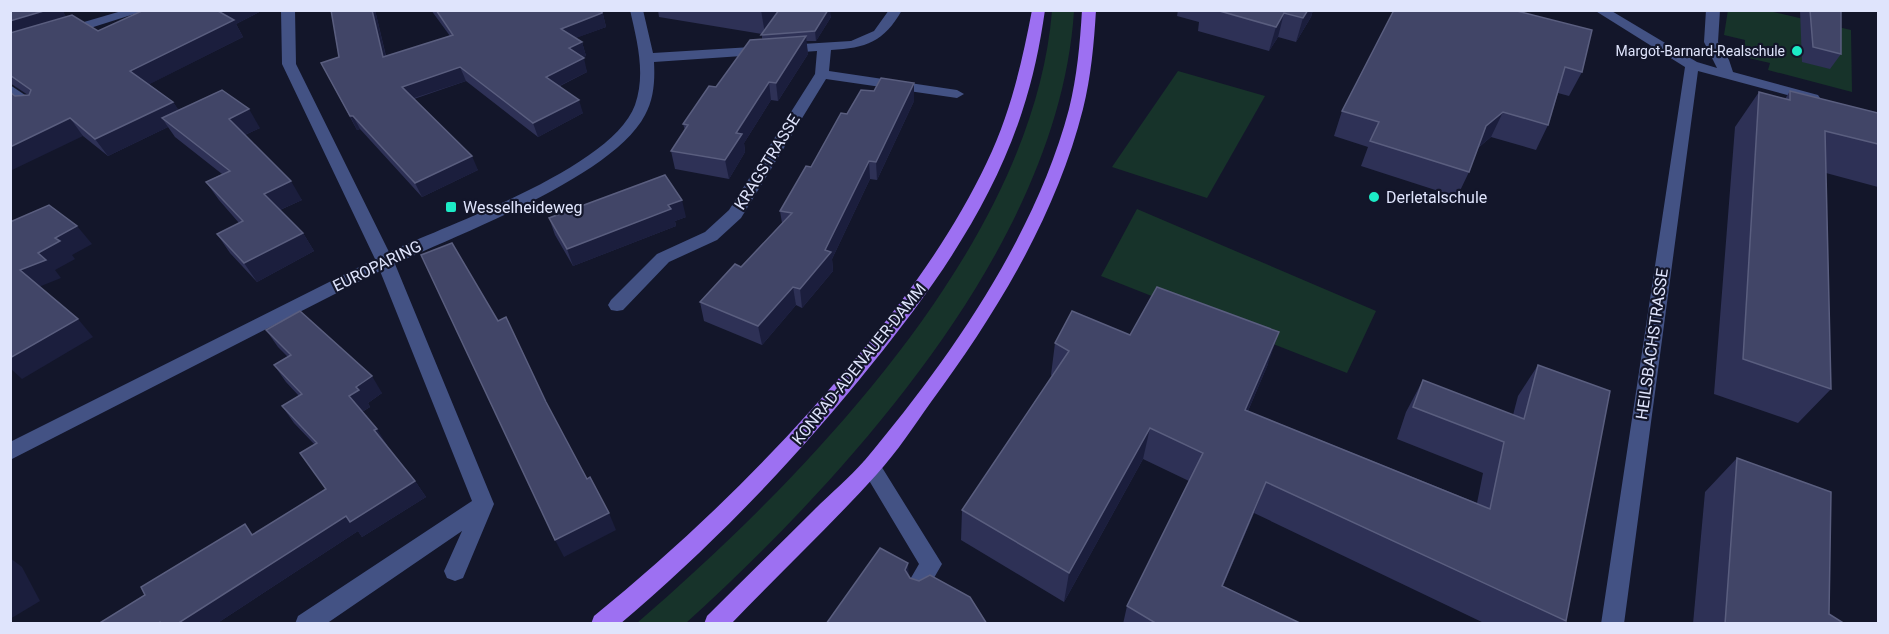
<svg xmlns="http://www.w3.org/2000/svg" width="1889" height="634" font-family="Roboto,sans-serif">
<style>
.green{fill:#17332a}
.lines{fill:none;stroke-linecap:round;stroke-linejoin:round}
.minor{fill:#435284;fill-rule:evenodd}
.major{fill:#9d70f2;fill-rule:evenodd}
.wall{fill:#2e3156}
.shaded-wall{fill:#1b1e3d}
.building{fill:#414567;stroke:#5a5e7f;stroke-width:1.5}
.poi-dot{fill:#1cebc6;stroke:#13162a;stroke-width:2}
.labels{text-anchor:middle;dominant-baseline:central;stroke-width:4.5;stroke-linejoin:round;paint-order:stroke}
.far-poi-label{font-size:14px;fill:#dfe4fc;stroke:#13162a;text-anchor:end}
.street-label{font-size:16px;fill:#dfe4fc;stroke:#13162a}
.poi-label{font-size:16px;fill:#dfe4fc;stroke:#13162a;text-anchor:start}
</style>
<rect width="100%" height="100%" fill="#13162a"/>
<g class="green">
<path d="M1728,10L1769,11L1851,30L1852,92L1768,70L1770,63L1744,57L1745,40L1724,35Z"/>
<path d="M1052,11H1074C1059,243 851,473 686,623H637C806,477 1033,244 1052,11Z"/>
<path d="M1178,71L1265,96L1207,198L1112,167Z"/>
<path d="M1137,209L1376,311L1347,373L1101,276Z"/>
</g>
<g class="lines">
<g class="minor">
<path d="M125,10H147L65,36L58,32L60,29Z"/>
<path d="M281,10H295L296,64L389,252C449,224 612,168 635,105C646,74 637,41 630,10H643L653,53L851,41L874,31L889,10H902C884,42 866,48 831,50L829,71L957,90L964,94L957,98L826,79L741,218L717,240L669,262L623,310L617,311L611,310L608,305L611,300L657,254L705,232L729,210L815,74L817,51L654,62C655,80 654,99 645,115C613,177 458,234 395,264L494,504L463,578L455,581L447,578L444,571L462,531L326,624H295L298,616L472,501L380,271L10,460V442L375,259L282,64Z"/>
<path d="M1594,10H1610L1697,62L1717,68L1704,42L1706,10H1720L1718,42L1729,60L1733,72L1818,95L1820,98L1813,102L1698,71L1624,624H1601L1685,67Z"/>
<path d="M10,85L40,105L42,108L40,111H30L10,96Z"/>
<path d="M871,459L878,461L942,564L927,590L919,593L911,590L908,583L919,564L861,467L864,461Z"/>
</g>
<g class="major">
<path d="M1032,10H1045C1040,45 1033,79 1022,112C992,205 933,289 872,364C797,458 712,546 620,624H591L594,616C689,539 777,453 856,358C906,298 953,234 987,162C1010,114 1022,63 1032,10Z"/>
<path d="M1082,10H1096C1094,44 1091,77 1083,109C1056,216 996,314 931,402C914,426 897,452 877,474C830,526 779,574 731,624H704L707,616C742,581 778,546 813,511C830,494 849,478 865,460C949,360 1035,237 1069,109C1077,77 1080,44 1082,10Z"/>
</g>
</g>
<g class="wall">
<path d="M10,10H62L66,17L98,31L144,10H263L236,24L243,37L149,84L173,102L179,111L260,128L245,135L302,200L280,210L303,233L314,251L257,282L230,253L217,234L239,223L219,200L206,182L222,174L175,137L168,127L108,156L83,136L15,96L28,95L10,83Z"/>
<path d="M375,10L386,56L450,36L431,10H602L606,27L575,38L582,42L586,56L582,57L587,72L560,86L583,113L538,137L466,81L414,99L478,170L422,197L360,129L357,130L321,63L339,57Z"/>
<path d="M658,10H828L831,17L816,41H806L808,54L778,101L771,100L744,143L745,152L729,179L675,169L671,151L685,130L683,124L716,87L762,39V34L659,17Z"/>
<path d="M1178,10H1313L1311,17L1296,42L1278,37L1269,51L1198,31L1199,22L1177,16Z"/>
<path d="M1394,10L1582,72L1569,96L1558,93L1548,125L1536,150L1491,137L1478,148L1469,172L1457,197L1361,166L1368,147L1334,136L1342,111Z"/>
<path d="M1800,10H1841V54L1830,69L1802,62Z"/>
<path d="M1790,91L1878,113V187L1826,173L1831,389L1798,423L1714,394L1735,127L1759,92L1785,99Z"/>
<path d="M914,101L877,180L870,179L832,259L833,271L802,308L796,305L762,345L704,321L700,302L741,267L782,223L780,211L811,167Z"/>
<path d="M686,217L675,221L676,226L573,266L555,235L549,218Z"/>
<path d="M266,330L382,393L368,403L370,407L362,412L387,445L386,446L415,481L426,497L362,537L358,531L216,624H98L254,534L326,489L315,445L294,423L282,406L299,396L286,382L274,365L288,357L278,347Z"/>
<path d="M1130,335L1268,364L1248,411L1477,503L1483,473L1397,439L1406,412L1423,380L1513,415L1518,396L1538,365L1566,621L1564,624H1486L1254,513L1223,586L1302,624H1123L1127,606L1189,481L1143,459L1064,602L961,540L962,510L1052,376L1051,375L1055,343Z"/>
<path d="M1737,458L1829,614L1845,624H1693L1705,492Z"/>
</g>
<g class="shaded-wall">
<path d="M47,10H62L71,24L10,42V21Z"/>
<path d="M219,10H263L236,24L243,37L142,88L130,71Z"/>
<path d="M372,10H375L389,70L383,57Z"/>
<path d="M602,10L606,27L565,42L561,29Z"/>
<path d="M761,10H781L765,34Z"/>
<path d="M828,10H830L831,17L816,41L815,31Z"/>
<path d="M1308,10H1313L1311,17L1296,42L1303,18Z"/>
<path d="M1284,13L1278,37L1269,51L1276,27Z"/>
<path d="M806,36L808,54L778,101L776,83Z"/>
<path d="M582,42L586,56L573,62L569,48Z"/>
<path d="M584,58L587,72L551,90L546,77Z"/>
<path d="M460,67L466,81L408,100L402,87Z"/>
<path d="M769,82L771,100L744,143L745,152L729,179L725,160L736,133Z"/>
<path d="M914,83V101L877,180L876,162Z"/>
<path d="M579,100L583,113L538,137L533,123Z"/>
<path d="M173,102L185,119L162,118L168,127L108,156L95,139Z"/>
<path d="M249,109L260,128L240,137L229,119Z"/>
<path d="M1503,112L1491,137L1474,151L1486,126Z"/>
<path d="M350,116H353L360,129L357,130Z"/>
<path d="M70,118L83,136L10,171V147Z"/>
<path d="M472,156L478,170L422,197L415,183Z"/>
<path d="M869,161L870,179L832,259L833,271L802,308L800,289L825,250Z"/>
<path d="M291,181L302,200L275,212L264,194Z"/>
<path d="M682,200L686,217L675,221L676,226L573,266L567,249Z"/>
<path d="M77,226L92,244L72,255L75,259L55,270L61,278L36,288L20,270L55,238Z"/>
<path d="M303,233L314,251L257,282L244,263Z"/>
<path d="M793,287L796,305L762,345L758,326Z"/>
<path d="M78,319L93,337L22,379L10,368V358Z"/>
<path d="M1279,332L1268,364L1235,441L1245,410Z"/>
<path d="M372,376L382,393L368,403L370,407L360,413L349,396L356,387Z"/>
<path d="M1150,428L1143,459L1064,602L1069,573Z"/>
<path d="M377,429L387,445L385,447L374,430Z"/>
<path d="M415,481L426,497L362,537L358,531L216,624H177L346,516Z"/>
<path d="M1266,482L1254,513L1211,614L1222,586Z"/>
<path d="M609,513L616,530L564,557L555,540Z"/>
<path d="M10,558L22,567L40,601L10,619Z"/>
<path d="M908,563L909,578L905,570Z"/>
</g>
<g class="building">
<path d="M10,10H47L10,21Z"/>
<path d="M144,10H219L218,11L234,20L130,71L173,102L95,139L70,118L10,147V92L15,96L29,95L31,90L10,75V33L72,15L98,31Z"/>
<path d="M331,10H372L383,57L453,35L436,10H602V13L561,29L582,42L569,48L584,58L546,77L579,100L533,123L460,67L402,87L472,156L415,183L353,116H350L321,63L339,57Z"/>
<path d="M779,10H828L815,31L761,35Z"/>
<path d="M1216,10H1308L1303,18L1284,13L1276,27Z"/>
<path d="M1394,10H1513L1592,30L1582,72L1565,67L1548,125L1503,112L1486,126L1469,172L1370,141L1379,122L1342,111Z"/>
<path d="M1810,10H1841V54L1813,47Z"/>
<path d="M806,36L776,83L769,82L736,133L742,134L725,160L671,151L688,125L683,124L709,86L716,87L750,40Z"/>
<path d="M881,78L914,83L876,162L869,161L825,250L831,252L800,289L793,287L758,326L700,302L735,264L741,267L792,213L780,211L806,166L811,167L841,113L847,114L861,90L874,91Z"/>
<path d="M222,90L249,109L229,119L291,181L264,194L303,233L244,263L217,234L243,221L206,182L230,171L162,118Z"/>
<path d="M1790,91L1878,113V144L1825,131L1831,389L1743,359L1759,92L1790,100Z"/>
<path d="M665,175L682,200L668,205L671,209L567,249L549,218Z"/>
<path d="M49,205L77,226L55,238L60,241L38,253L46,260L20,270L78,319L10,358V222Z"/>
<path d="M452,243L498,321L506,317L546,402L587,479L590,477L609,513L555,540L421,255Z"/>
<path d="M1157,287L1279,332L1245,410L1490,509L1504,442L1413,407L1423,380L1524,419L1538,365L1610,391L1566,621L1266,482L1222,586L1302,624H1157L1127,606L1203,453L1150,428L1069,573L962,510L1069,351L1055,343L1072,311L1130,335Z"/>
<path d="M300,311L372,376L356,387L359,390L349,396L377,429L374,430L415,481L350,522L346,516L177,624H161L160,622L158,624H98L145,595L141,587L245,524L252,535L326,489L300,453L317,443L282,406L302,394L274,365L291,355L266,330Z"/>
<path d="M1737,458L1831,492L1829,614L1845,624H1725Z"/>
<path d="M880,548L908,563L905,570L910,578L919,581L930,575L970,597L987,624H826Z"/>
</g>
<g class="poi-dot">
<circle cx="1797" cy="51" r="6"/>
<circle cx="1374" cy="197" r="6"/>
<rect x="445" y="201" width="12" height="12" rx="3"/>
</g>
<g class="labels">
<g class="far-poi-label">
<text x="1785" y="51">Margot-Barnard-Realschule</text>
</g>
<g class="street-label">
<text transform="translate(767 162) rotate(-58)">KRAGSTRASSE</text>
<text transform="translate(377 266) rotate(-26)">EUROPARING</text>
<text transform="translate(1652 344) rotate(-82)">HEILSBACHSTRASSE</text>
<text transform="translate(859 364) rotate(-51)">KONRAD-ADENAUER-DAMM</text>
</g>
<g class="poi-label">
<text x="1386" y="197">Derletalschule</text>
<text x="463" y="207">Wesselheideweg</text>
</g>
</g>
<rect width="1889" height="634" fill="none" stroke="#dfe4fc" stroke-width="24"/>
</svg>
